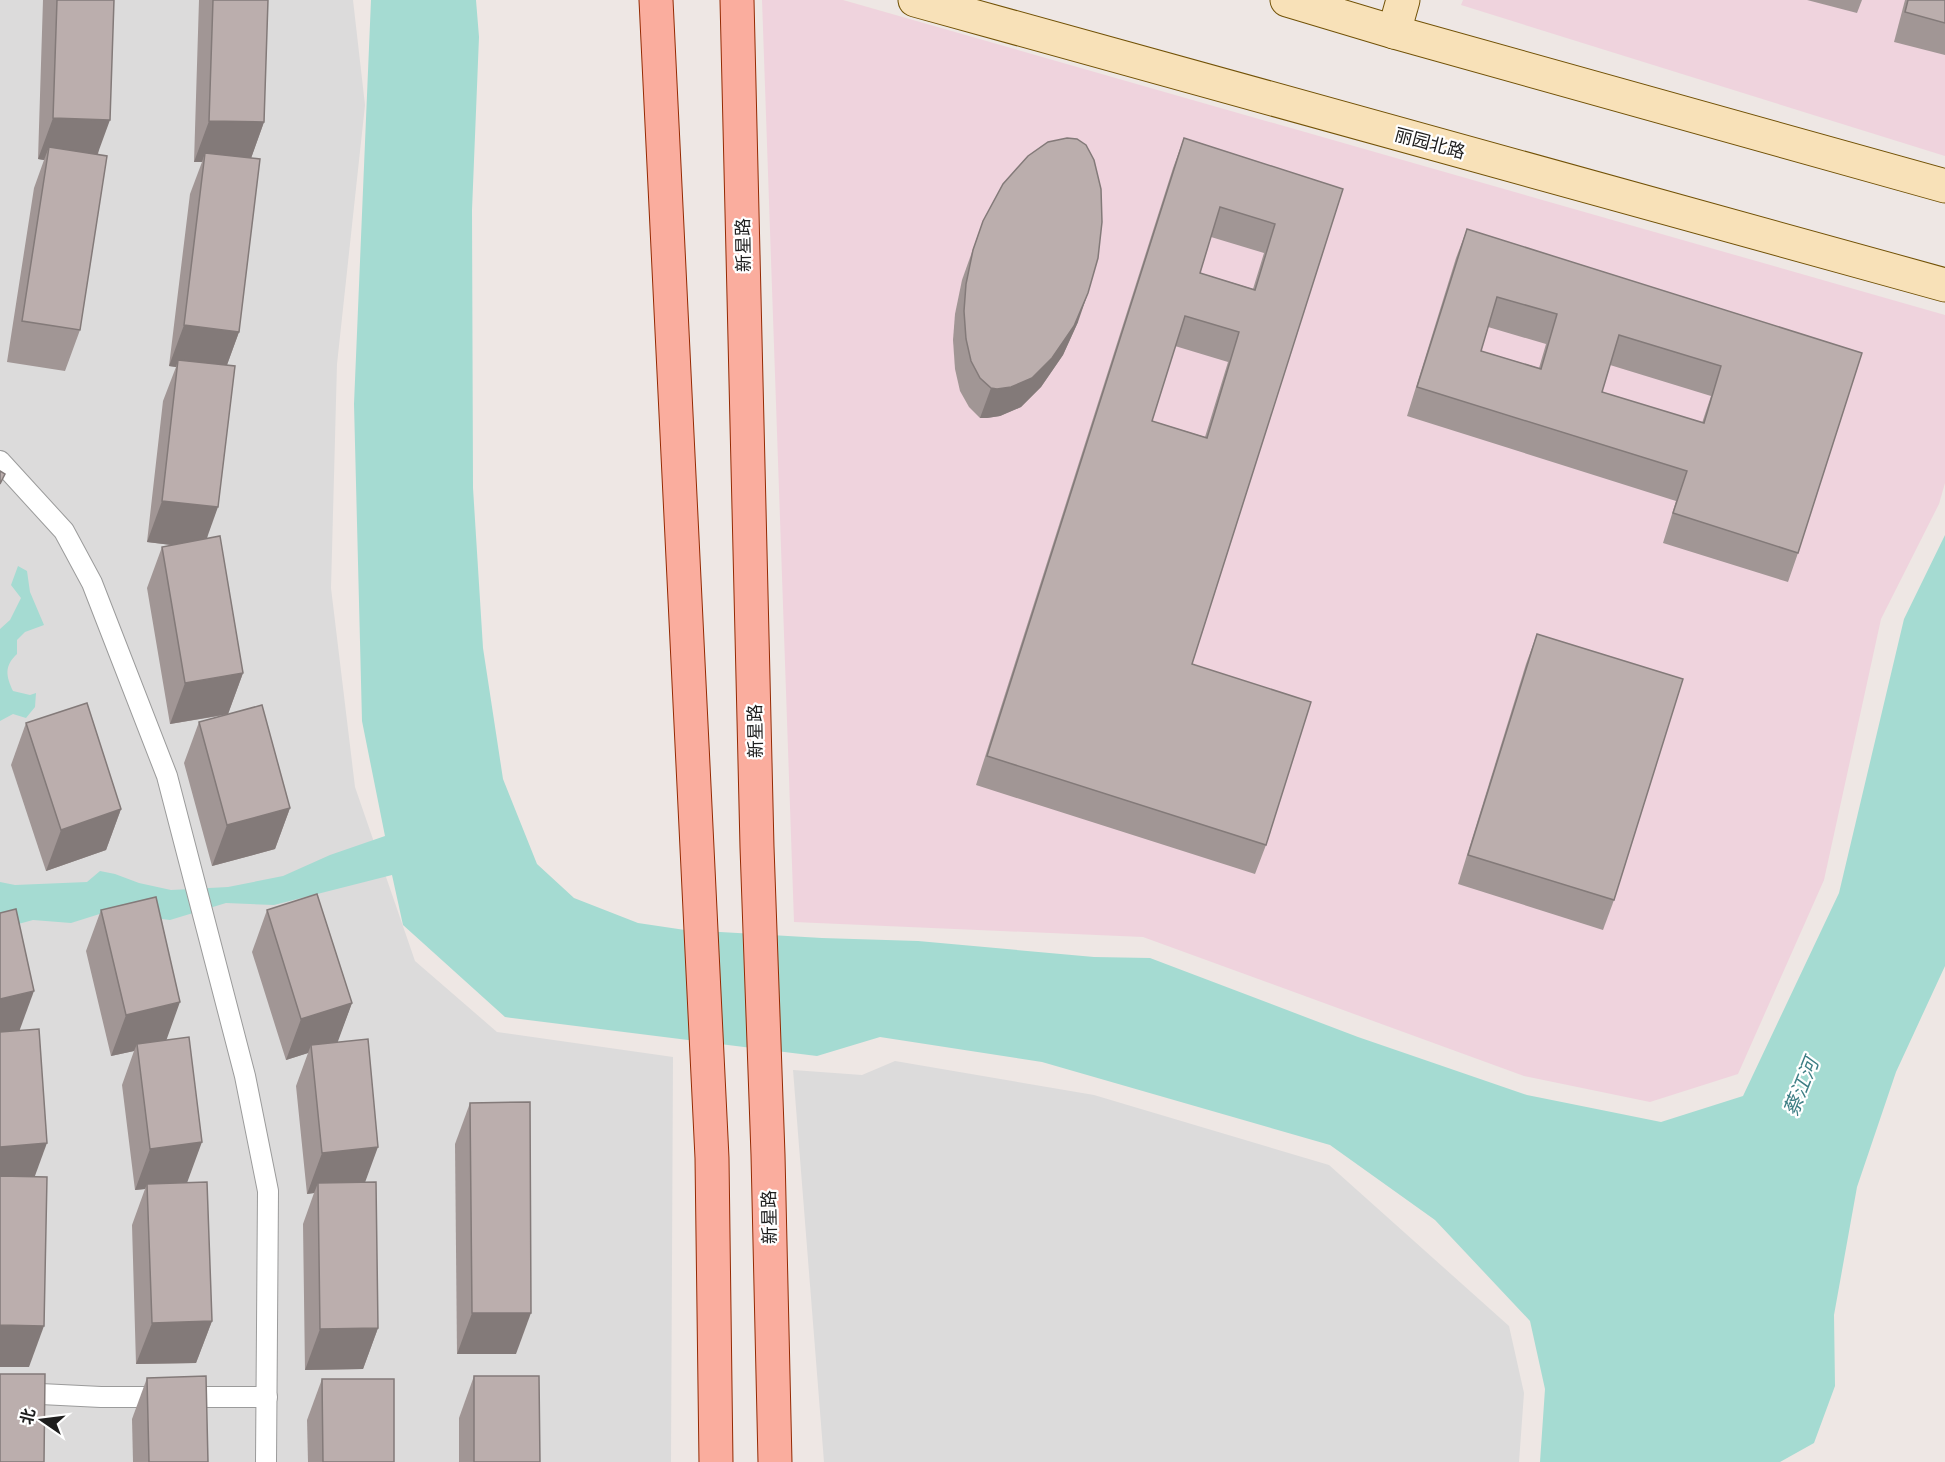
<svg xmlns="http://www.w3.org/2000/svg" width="1945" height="1462" font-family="Raleway,'Noto Sans SC',sans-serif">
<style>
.residential{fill:#dcdbdb}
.commercial{fill:#efd3dd}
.water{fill:#a5dbd2}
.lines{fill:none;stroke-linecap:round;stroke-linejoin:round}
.lane-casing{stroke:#9b9b9b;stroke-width:22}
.secondary-casing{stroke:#725207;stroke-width:35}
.primary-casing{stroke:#942a03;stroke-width:35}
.lane{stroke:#fff;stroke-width:20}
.secondary{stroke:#f8e1b8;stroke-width:33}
.primary{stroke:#faad9e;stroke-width:33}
.wall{fill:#a19695;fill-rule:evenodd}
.shaded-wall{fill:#837a79}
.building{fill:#bbaead;stroke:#837a79;stroke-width:1.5;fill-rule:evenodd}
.labels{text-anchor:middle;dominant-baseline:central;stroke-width:4.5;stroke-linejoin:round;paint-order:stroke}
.street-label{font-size:18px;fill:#1e1e1e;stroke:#fff}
.water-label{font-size:20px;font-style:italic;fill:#3d7e84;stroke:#fff}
</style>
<rect width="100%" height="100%" fill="#eee7e4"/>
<g class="residential">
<path d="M0,0H353L365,105L337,364L331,588L355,787L415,961L497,1032L673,1057L671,1462H0Z"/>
<path d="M895,1061L1094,1095L1329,1165L1509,1326L1524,1393L1519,1462H824L793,1070L862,1075Z"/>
</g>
<g class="commercial">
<path d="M762,0H843L1945,315V483L1939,504L1881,619L1824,880L1738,1074L1650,1102L1524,1076L1143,937L794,922Z"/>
<path d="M1463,0H1945V156L1461,5Z"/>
</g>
<g class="water">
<path d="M371,0H476L479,37L472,210L473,488L483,648L503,779L537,864L574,898L638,923L685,930L822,938L918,941L1094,957L1150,958L1358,1037L1527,1095L1661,1122L1743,1096L1839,893L1904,619L1945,535V966L1896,1072L1857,1187L1834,1315L1835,1386L1814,1443L1780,1462H1540L1545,1389L1530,1321L1435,1220L1330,1145L1042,1062L880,1037L817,1056L505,1017L403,925L392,875L274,905L226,903L170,920L106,912L71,923L33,920L0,929V882L15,885L87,882L100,871L115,874L139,883L171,890L228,887L283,876L330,855L385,836L362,721L354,404Z"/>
<path d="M18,566L27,571L30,592L44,625L25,632L17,640V654C4,666 6,676 13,691L30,695L36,693L35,707L26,718L13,714L0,721V629L10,620L21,598L11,585Z"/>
</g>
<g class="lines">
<defs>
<g id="lane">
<path d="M0,461L64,531L92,583L167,776L245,1076L268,1191L266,1462"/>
<path d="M0,1392L101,1397H267"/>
</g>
<g id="secondary">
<path d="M915,0L1945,285"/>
<path d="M1287,0L1394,32L1945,186"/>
<path d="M1394,32L1403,0"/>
</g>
<g id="primary">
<path d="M656,0L712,1158L716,1462"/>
<path d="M737,0L757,847L768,1155L775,1462"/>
</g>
</defs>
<use href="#lane" class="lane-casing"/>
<use href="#secondary" class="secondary-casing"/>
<use href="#primary" class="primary-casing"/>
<use href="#lane" class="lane"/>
<use href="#secondary" class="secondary"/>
<use href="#primary" class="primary"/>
</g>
<g class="wall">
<path d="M43,0H114L80,330L65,371L7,362L34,188L44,160L38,159Z"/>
<path d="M199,0H268L264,122L251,158L239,332L227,365L207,539L243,673L228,714L290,808L275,849L212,866L184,763L199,722L225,715L170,724L147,588L162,547L172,545L147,542L163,401L176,367L169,366L190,194L202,162H194Z"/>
<path d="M1807,0H1862L1857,13Z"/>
<path d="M1905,0H1945V55L1894,42Z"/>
<path d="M1184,138L1343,189L1192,664L1266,845L1255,874L976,785L1173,168ZM1211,237L1264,253L1253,289L1200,273ZM1175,346L1228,362L1205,437L1152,421Z"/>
<path d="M983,221L1078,322L1063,355L1041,387L1021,407L1000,416L987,418H980L969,407L960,391L955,369L953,340L955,314L962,280Z"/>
<path d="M1467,229L1862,353L1798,553L1788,582L1663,543L1676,501L1407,416L1456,258ZM1488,327L1546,344L1539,368L1481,351ZM1610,365L1711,396L1702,423L1602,392Z"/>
<path d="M1537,634L1614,900L1603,930L1458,884L1526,664Z"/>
<path d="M26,723L121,809L106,850L46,871L11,765Z"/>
<path d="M101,910L166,1040L187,1183L212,1321L196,1363L136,1364L132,1225L145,1189L135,1190L122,1085L134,1051L111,1056L86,951Z"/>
<path d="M267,910L352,1003L337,1042L365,1182L378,1328L363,1369L305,1370L303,1224L314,1193L307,1194L296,1086L308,1053L286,1060L252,952Z"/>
<path d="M470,1103L516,1354H457L455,1144Z"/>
<path d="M474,1376L540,1462H459V1418Z"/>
<path d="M147,1378L208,1462H133L132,1419Z"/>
<path d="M322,1379L394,1462H308L307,1420Z"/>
</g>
<g class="shaded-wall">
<path d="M53,118L110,120L95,161L49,147L44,160L38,159Z"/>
<path d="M209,121L264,122L249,164L205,153L202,162H194Z"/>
<path d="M1088,293L1078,322L1063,355L1041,387L1021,407L1000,416L987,418H980L991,388Z"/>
<path d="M184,325L239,332L224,373L178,360L176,367L169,366Z"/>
<path d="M162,501L218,507L203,549L147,542Z"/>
<path d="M243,673L228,714L170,724L185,683Z"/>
<path d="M290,808L275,849L212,866L227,825Z"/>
<path d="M121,809L106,850L46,871L61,830Z"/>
<path d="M34,991L19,1032L0,1036V999Z"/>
<path d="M180,1002L165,1044H137L134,1051L111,1056L126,1015Z"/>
<path d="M352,1003L337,1044L311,1045L308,1053L286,1060L301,1019Z"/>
<path d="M202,1142L187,1183L147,1184L145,1189L135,1190L150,1149Z"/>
<path d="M47,1143L32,1184L0,1187V1147Z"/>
<path d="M378,1147L363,1188L318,1183L314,1193L307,1194L322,1153Z"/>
<path d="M472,1313H531L516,1354H457Z"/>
<path d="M212,1321L196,1363L136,1364L152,1323Z"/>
<path d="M0,1325L44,1326L29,1367H0Z"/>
<path d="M378,1328L363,1369L305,1370L320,1329Z"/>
</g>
<g class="building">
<path d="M57,0H114L110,120L53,118Z"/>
<path d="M213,0H268L264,122L209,121Z"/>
<path d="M1908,0H1945V23L1905,12Z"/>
<path d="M1067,138L1077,139L1086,145L1094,160L1101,189L1102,222L1098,258L1088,293L1074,326L1052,358L1032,378L1011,387L997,389L991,388L980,378L971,361L966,339L964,311L966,284L973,250L983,221L1003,184L1028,156L1048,142Z"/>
<path d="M1184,138L1343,189L1192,664L1311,702L1266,845L987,756ZM1220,207L1275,224L1255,290L1200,273ZM1185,316L1239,332L1207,438L1152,421Z"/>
<path d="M49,147L107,156L80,330L22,321Z"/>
<path d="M205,153L260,159L239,332L184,325Z"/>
<path d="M1467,229L1862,353L1798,553L1673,513L1687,471L1417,387ZM1497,297L1557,314L1541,369L1481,351ZM1619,335L1721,366L1704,423L1602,392Z"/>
<path d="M178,360L235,366L218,507L162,501Z"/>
<path d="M0,471L5,474L0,484Z"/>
<path d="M220,536L243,673L185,683L162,547Z"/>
<path d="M1537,634L1683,679L1614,900L1468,855Z"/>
<path d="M87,703L121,809L61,830L26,723Z"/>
<path d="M262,705L290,808L227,825L199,722Z"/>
<path d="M317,894L352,1003L301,1019L267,910Z"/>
<path d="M156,897L180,1002L126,1015L101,910Z"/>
<path d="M16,909L34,991L0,999V913Z"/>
<path d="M39,1029L47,1143L0,1147V1032Z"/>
<path d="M189,1037L202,1142L150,1149L137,1044Z"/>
<path d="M368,1039L378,1147L322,1153L311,1045Z"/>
<path d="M530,1102L531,1313H472L470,1103Z"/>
<path d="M0,1176L47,1177L44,1326L0,1325Z"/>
<path d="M207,1182L212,1321L152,1323L147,1184Z"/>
<path d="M376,1182L378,1328L320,1329L318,1183Z"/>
<path d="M0,1374H45L44,1462H0Z"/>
<path d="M206,1376L208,1462H149L147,1378Z"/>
<path d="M474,1376H539L540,1462H474Z"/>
<path d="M322,1379H394V1462H323Z"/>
</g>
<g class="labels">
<g class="street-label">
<text transform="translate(1430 143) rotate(15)">丽园北路</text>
<text transform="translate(743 245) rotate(-91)">新星路</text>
<text transform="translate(755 731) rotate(-91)">新星路</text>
<text transform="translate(769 1217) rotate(-91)">新星路</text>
</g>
<g class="water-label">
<text transform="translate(1801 1087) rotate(-68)">蔡江河</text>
</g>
</g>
<g transform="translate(42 1420) rotate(284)" stroke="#ffffff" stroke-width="4.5" paint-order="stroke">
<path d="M0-4.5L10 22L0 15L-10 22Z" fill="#1e1e1e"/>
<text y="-9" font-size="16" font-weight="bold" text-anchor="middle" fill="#1e1e1e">北</text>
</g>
</svg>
